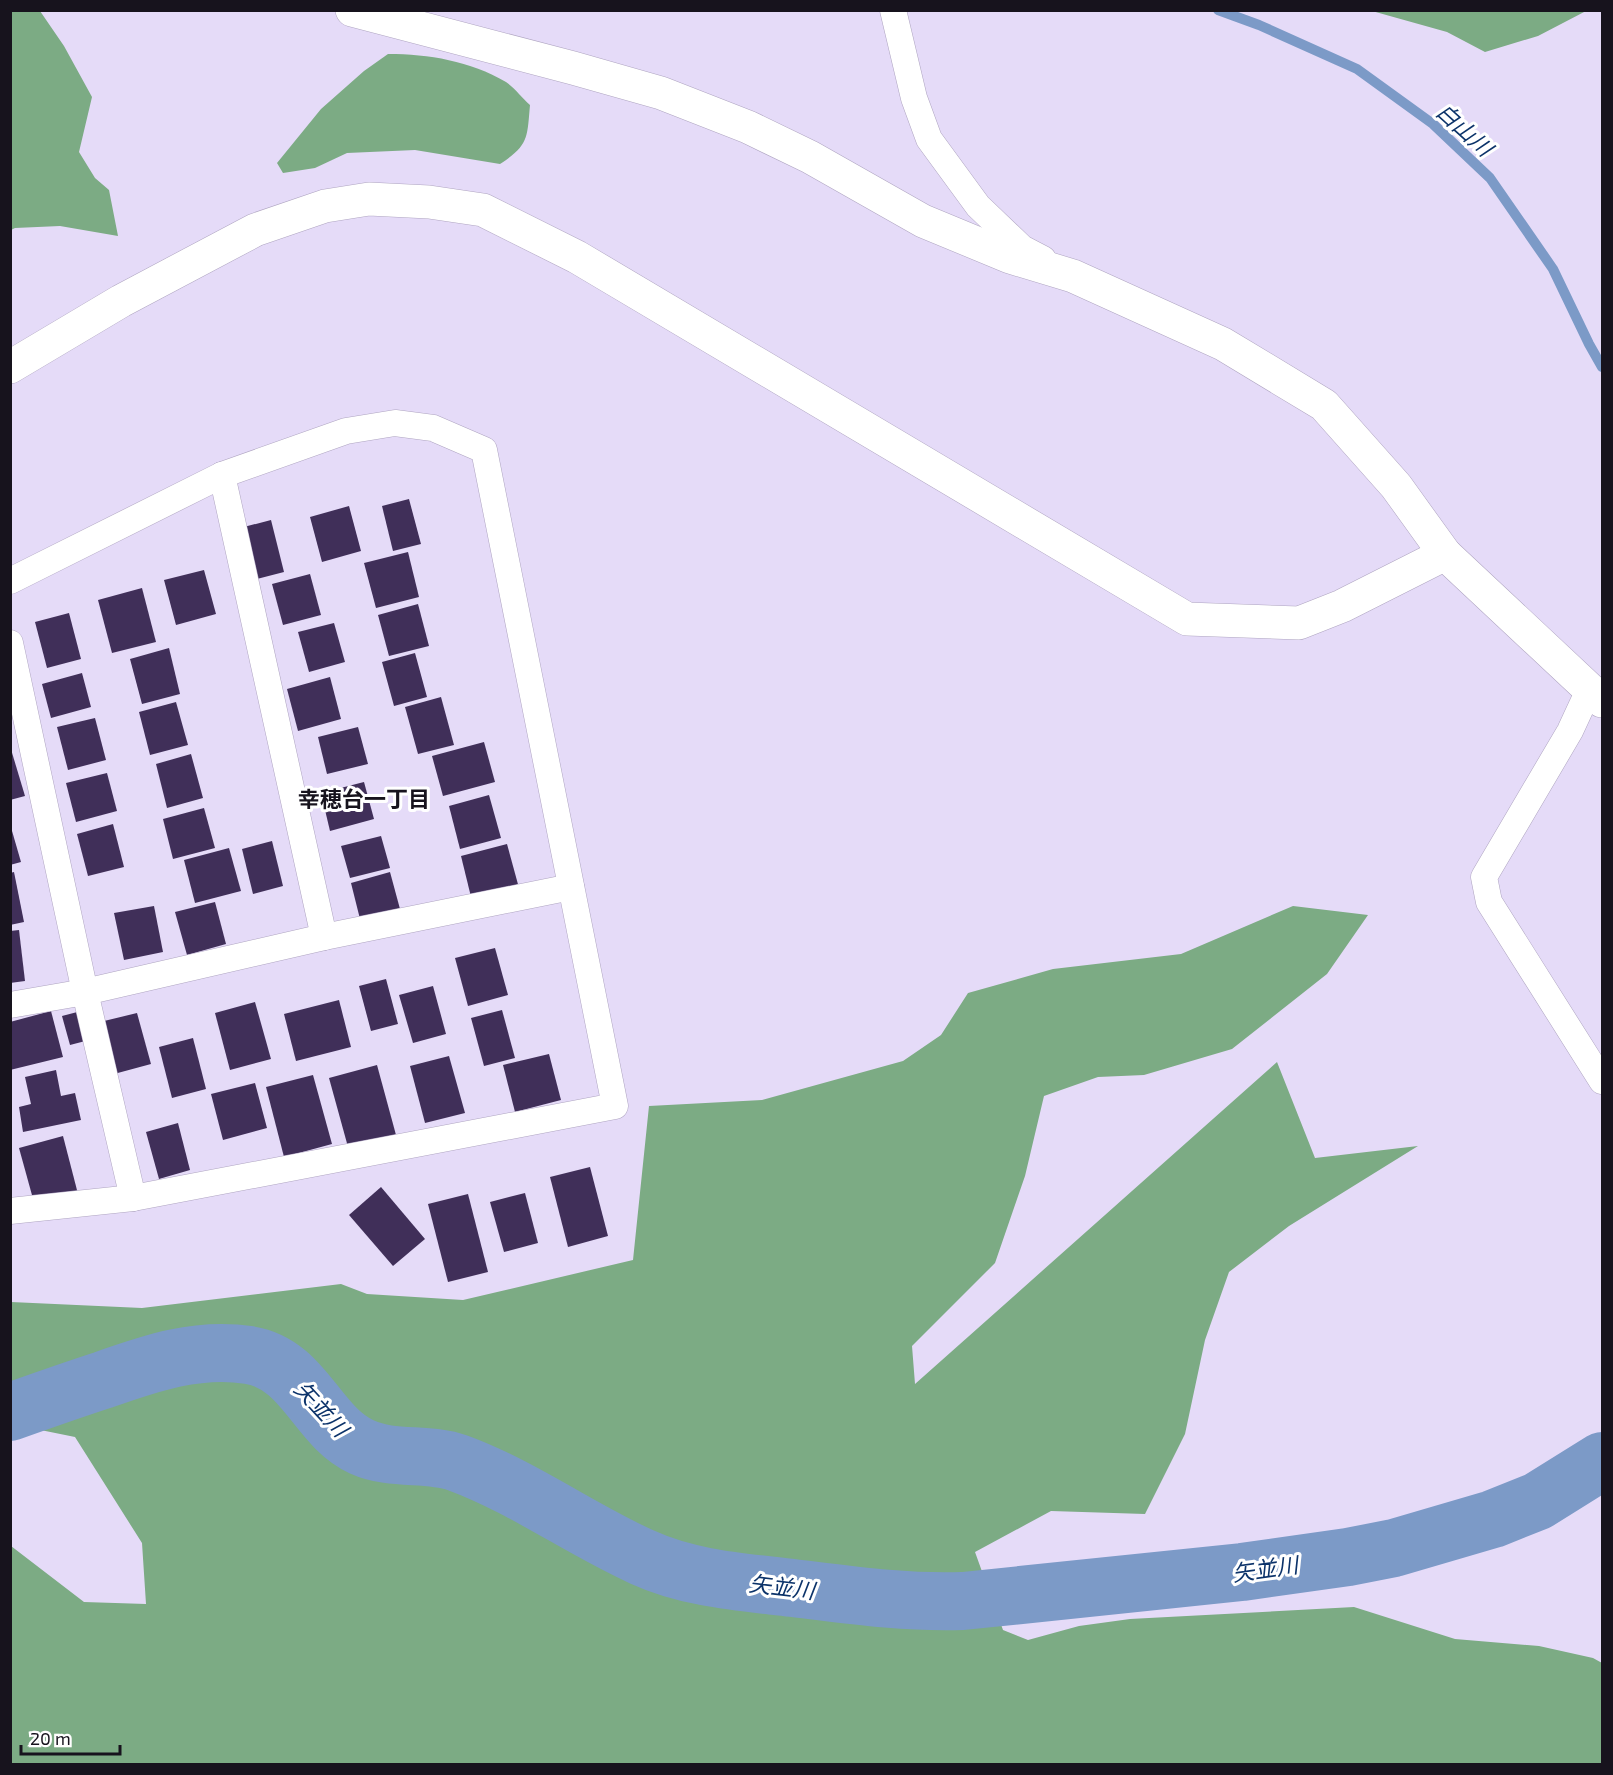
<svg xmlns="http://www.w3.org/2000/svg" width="1613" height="1775" font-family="'Exo 2','Noto Sans JP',sans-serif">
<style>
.forest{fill:#7cab84}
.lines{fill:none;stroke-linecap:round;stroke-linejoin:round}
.stream{stroke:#7c9ac7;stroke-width:10}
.river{stroke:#7c9ac7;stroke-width:58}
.building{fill:#402f59}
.street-casing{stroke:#afa5c1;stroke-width:27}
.secondary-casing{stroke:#afa5c1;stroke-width:34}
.street{stroke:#fff;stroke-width:26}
.secondary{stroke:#fff;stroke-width:33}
.labels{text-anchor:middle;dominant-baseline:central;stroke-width:6;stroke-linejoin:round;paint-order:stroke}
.water-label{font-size:22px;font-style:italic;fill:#0c336a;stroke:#fff}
.neighbourhood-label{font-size:22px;font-weight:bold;fill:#17131d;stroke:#fff}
</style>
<rect width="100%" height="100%" fill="#e5dbf8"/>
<g class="forest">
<path d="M11,10L40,11L64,46L92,97L79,152L95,178L109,190L118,236L60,226L15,228L11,230Z"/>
<path d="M1372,11L1586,10V11L1538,36L1485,52L1447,32Z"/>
<path d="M388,54C429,54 470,61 506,82C515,88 522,98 530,105C527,138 529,145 500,164L415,150L347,153L315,168L283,173L277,163L321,109L364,71Z"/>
<path d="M1293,906L1368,915L1327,974L1232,1049L1144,1075L1098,1077L1044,1096L1025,1176L995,1263L912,1346L915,1384L1277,1062L1315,1158L1418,1146L1289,1226L1229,1272L1205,1340L1185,1434L1145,1514L1051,1511L975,1552L1003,1630L1028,1640L1079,1626L1130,1619L1354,1607L1455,1639L1539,1646L1593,1658L1602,1663V1764H11V1546L84,1602L146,1604L142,1543L75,1437L11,1424V1302L142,1308L341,1284L367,1294L463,1300L633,1260L649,1106L762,1100L903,1061L941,1035L968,993L1053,969L1181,954Z"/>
</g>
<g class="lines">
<path class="stream" d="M1218,10L1259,25L1357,69L1433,124L1490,178L1553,269L1589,344L1602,367"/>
<path class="river" d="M10,1412C41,1401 72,1390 103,1380C151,1363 198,1347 249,1355C305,1364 316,1426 362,1447C393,1461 428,1452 458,1463C523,1487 580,1529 642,1557C690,1579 742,1582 793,1588C850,1595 905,1603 963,1601L1242,1572L1348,1557L1394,1548L1493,1519L1538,1501L1602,1461"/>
</g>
<g class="building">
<path d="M409,499L421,544L393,551L382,506Z"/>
<path d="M349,506L361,551L322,562L310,517Z"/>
<path d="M271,520L284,572L253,580L240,528Z"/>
<path d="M408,552L419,597L376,608L364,563Z"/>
<path d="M204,570L216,614L176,625L164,580Z"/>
<path d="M310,574L321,615L283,625L272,584Z"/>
<path d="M142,588L156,642L112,653L98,600Z"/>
<path d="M418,604L429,646L389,656L378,615Z"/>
<path d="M69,613L81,659L47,668L35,622Z"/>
<path d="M334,623L345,662L309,672L298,632Z"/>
<path d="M169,648L180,694L142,704L130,659Z"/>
<path d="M415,653L427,697L394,706L382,662Z"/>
<path d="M82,673L91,707L51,718L42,684Z"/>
<path d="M330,677L341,719L298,731L287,689Z"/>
<path d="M441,697L454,745L418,754L405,707Z"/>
<path d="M176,702L188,745L150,755L139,712Z"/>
<path d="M95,718L106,760L68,770L57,727Z"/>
<path d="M358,727L368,764L327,774L318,737Z"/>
<path d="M484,742L495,782L443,796L432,756Z"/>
<path d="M10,746L25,796L10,800Z"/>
<path d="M191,754L203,798L167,808L156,764Z"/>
<path d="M107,773L117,811L76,822L66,783Z"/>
<path d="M364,782L374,819L330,831L321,793Z"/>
<path d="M489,795L501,838L460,849L449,806Z"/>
<path d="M204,808L215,848L173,859L163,819Z"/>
<path d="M10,824L21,862L10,865Z"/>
<path d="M113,824L124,867L88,876L77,834Z"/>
<path d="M381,836L390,868L350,878L341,846Z"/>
<path d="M272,841L283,886L253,894L242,849Z"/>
<path d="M507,844L519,888L472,901L461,856Z"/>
<path d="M229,848L241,891L195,903L184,860Z"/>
<path d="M14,872L24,922L10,925V873Z"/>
<path d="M390,872L400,909L360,919L351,883Z"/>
<path d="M215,902L226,944L187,955L175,912Z"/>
<path d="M154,906L163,952L124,960L114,913Z"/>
<path d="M19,930L25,981L10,983V931Z"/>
<path d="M495,948L508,995L468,1006L455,958Z"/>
<path d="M386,979L398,1024L371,1031L359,986Z"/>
<path d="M433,986L446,1034L413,1043L399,995Z"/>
<path d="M339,1000L351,1047L296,1061L284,1014Z"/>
<path d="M255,1002L271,1059L230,1070L215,1013Z"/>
<path d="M85,1010L93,1039L70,1045L62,1016Z"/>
<path d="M502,1010L515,1058L484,1066L471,1018Z"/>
<path d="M51,1011L63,1057L10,1070V1022Z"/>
<path d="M137,1013L151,1064L114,1074L100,1022Z"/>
<path d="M193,1038L206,1089L172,1098L159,1047Z"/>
<path d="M549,1054L561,1100L515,1112L503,1065Z"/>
<path d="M449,1056L465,1113L425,1123L410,1066Z"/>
<path d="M377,1065L396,1135L348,1147L329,1078Z"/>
<path d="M56,1070L61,1096L75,1093L81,1120L23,1132L19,1107L31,1104L25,1077Z"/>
<path d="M313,1075L332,1144L284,1157L266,1087Z"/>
<path d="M255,1083L267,1128L223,1140L211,1094Z"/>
<path d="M178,1123L190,1170L159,1179L146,1132Z"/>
<path d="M63,1136L78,1194L35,1206L19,1148Z"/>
<path d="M590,1167L608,1236L568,1247L550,1177Z"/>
<path d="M381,1187L425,1239L393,1266L349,1215Z"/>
<path d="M525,1193L538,1243L504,1252L490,1202Z"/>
<path d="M468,1194L488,1272L448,1282L428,1204Z"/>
</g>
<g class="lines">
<defs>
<g id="street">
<path d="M893,10L914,98L929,139L978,206L1022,248L1043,259"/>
<path d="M222,475L324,937"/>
<path d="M10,581L222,475L346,431L395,423L433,428L484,450L615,1106L133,1198L10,1211"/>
<path d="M10,643L85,992L133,1198"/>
<path d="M1589,690L1570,731L1484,877L1489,902L1602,1081"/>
<path d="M10,1005L85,992L324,937L571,887"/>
</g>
<g id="secondary">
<path d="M352,10L573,68L661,93L748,127L810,157L923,221L1010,257L1073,276L1223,344L1324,405L1396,486L1445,554L1602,701"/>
<path d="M10,367L121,301L255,230L325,206L369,199L429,202L483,210L577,257L1187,619L1299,623L1342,606L1445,554"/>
</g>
</defs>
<use href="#street" class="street-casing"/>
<use href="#secondary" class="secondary-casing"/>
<use href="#street" class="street"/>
<use href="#secondary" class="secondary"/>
</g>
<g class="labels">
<g class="water-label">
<text transform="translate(1465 129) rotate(42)">白山川</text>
<text transform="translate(322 1408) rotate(47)">矢並川</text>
<text transform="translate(1265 1568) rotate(-8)">矢並川</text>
<text transform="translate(782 1586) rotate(7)">矢並川</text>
</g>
<g class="neighbourhood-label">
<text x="364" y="798">幸穂台一丁目</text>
</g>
</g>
<rect width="1613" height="1775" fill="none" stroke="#17131d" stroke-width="24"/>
<path d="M21 1745v9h99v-9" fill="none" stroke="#17131d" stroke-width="3"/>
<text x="30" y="1745" font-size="18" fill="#17131d" stroke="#ffffff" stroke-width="4.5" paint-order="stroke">20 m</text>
</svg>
